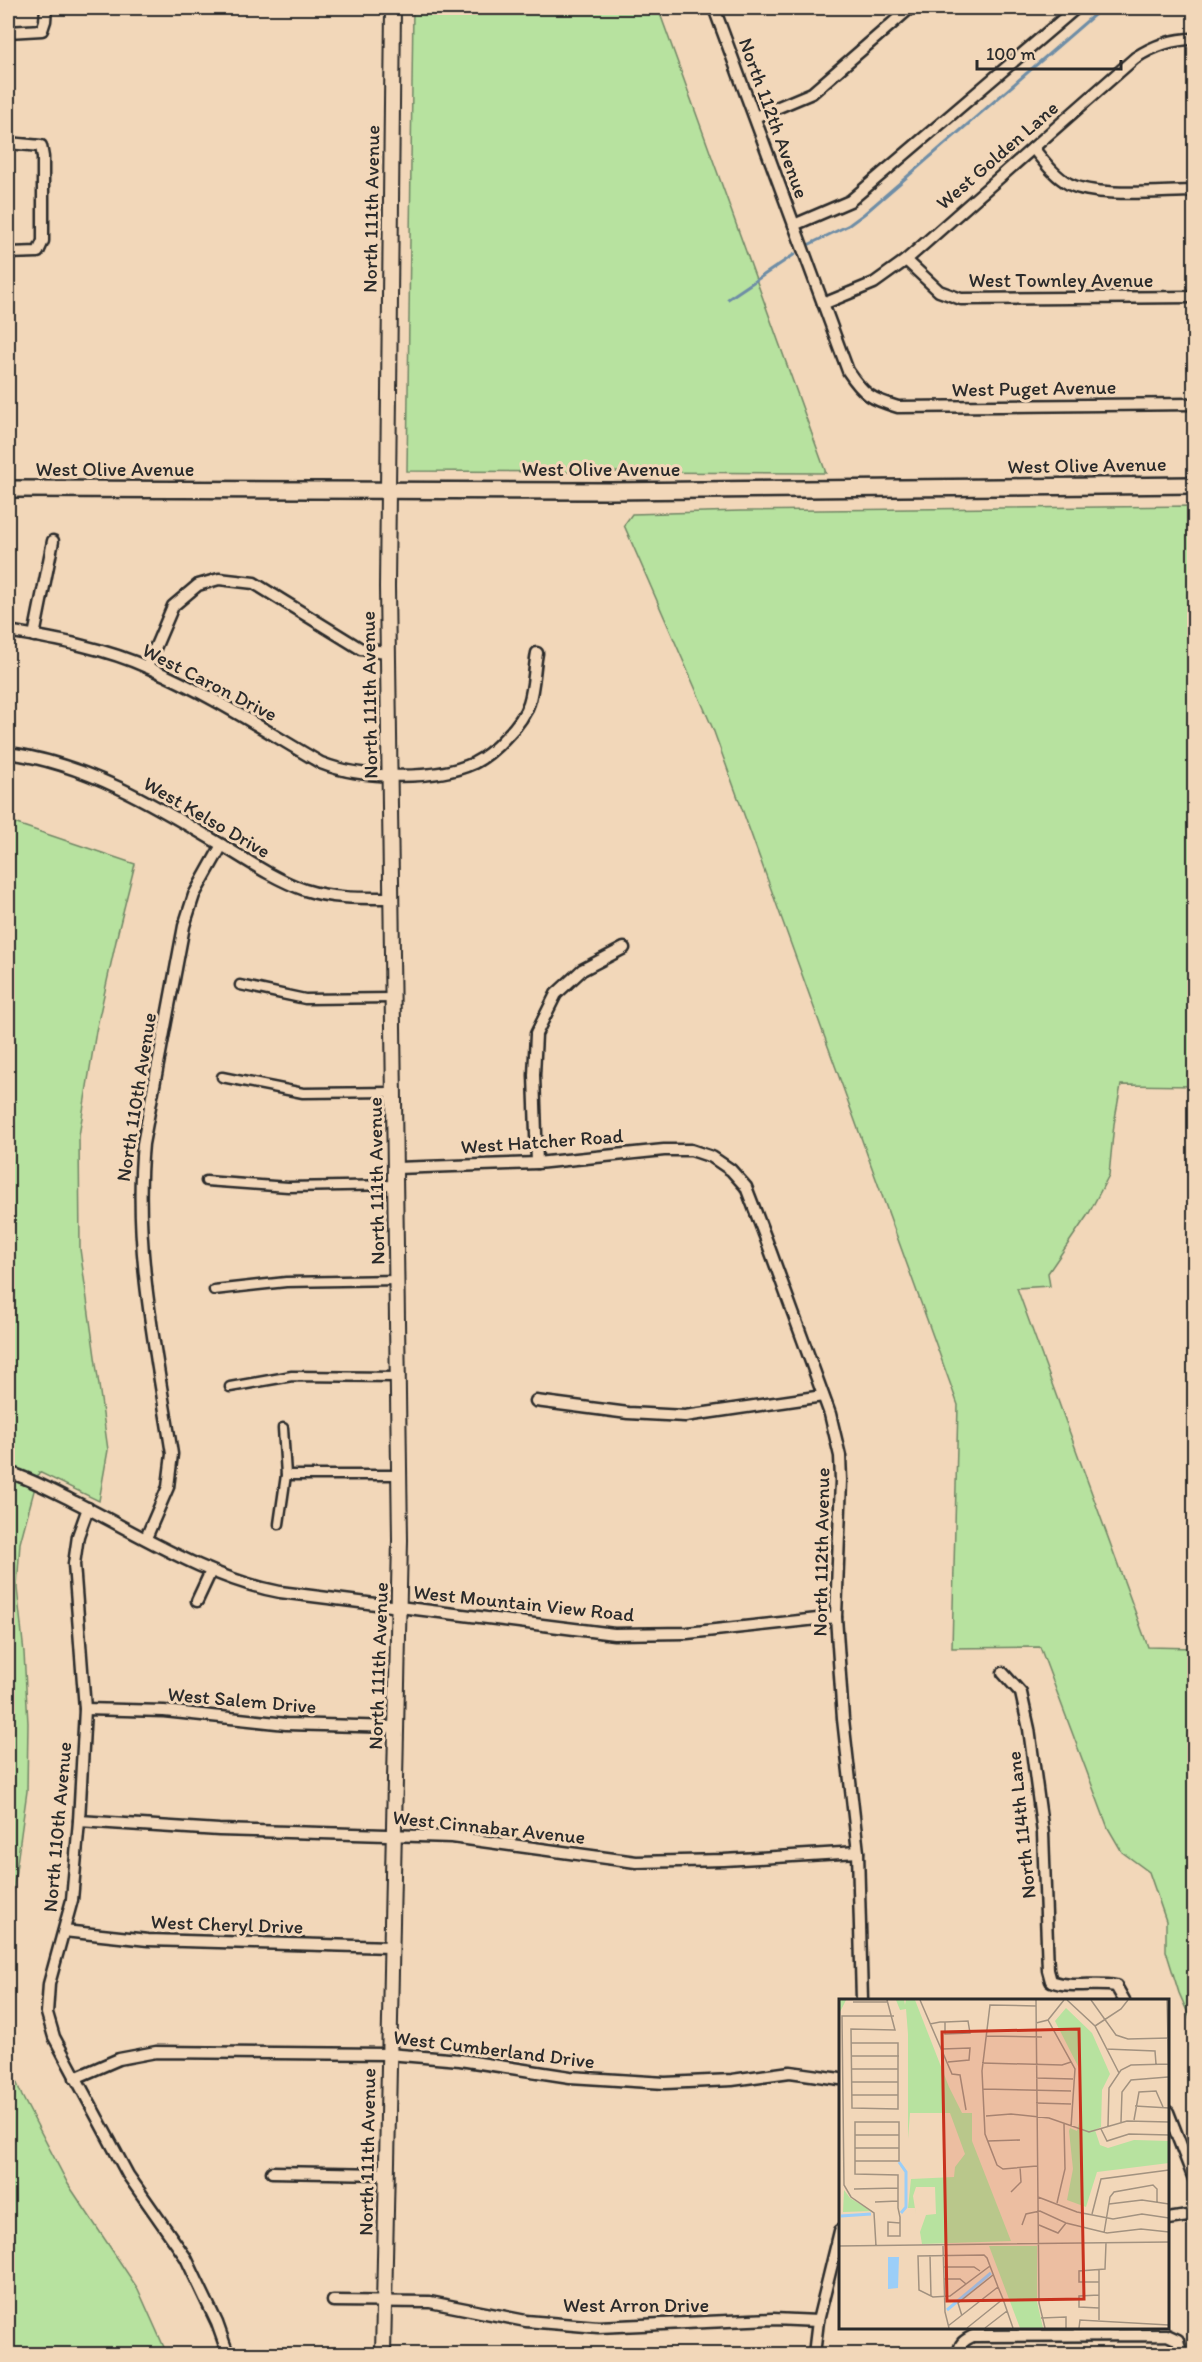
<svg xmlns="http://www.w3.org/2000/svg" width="1202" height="2362" font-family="Itim,sans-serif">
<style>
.green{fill:#b7e29f;stroke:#718665;stroke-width:1.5}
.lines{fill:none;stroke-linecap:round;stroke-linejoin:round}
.stream{stroke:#6e8da6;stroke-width:3}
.pedestrian-casing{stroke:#2b2b2b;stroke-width:13}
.minor-casing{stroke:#2b2b2b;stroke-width:15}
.tertiary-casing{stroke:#2b2b2b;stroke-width:18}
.secondary-casing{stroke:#2b2b2b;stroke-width:20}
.pedestrian{stroke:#f2d7b9;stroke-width:8}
.minor{stroke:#f2d7b9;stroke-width:10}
.tertiary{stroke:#f2d7b9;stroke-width:14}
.secondary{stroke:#f2d7b9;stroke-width:15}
.labels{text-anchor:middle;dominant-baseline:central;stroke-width:6;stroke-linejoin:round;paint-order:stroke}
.street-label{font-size:20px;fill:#2b2b2b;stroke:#f2d7b9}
.inset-river{fill:none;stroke:#9bcef8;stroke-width:3}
.inset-road{fill:none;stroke:#a29280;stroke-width:1.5}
.view{fill:#c8321e;fill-opacity:0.15;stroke:#c8321e;stroke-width:3}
.inset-edge{fill:none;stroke:#2b2b2b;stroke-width:3}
</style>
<rect width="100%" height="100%" fill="#f2d7b9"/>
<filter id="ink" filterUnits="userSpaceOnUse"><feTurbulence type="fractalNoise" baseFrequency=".0167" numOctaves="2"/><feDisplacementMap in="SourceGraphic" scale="12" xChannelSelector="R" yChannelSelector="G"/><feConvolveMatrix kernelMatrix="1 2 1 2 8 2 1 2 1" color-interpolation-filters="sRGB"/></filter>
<g filter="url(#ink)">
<g class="green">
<path d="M413,8H658L826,473L407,471Z"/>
<path d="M1194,506V1086L1121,1085L1114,1124L1109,1175L1089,1213L1048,1273L1050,1286L1017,1288L1148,1647L1194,1648V2027L1179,1993L1166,1951V1921L1149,1872L1122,1852L1108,1828L1040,1647L952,1648L958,1405L713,729L624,525L632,514L741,511Z"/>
<path d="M8,821L135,864L118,932L96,1031L79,1136L80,1249L108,1450L99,1501L39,1472L20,1543L17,1588L24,1653L28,1723L27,1791L8,1928Z"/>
<path d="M8,2061L22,2096L68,2184L138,2289L167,2354H8Z"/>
</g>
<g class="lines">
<g class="stream">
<path d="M810,244L849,225L864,214L1102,8"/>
<path d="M728,299L795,254"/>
</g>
<defs>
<g id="pedestrian">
<path d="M240,985L305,999L393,998"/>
<path d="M222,1077L303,1093L394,1092"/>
<path d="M206,1181L288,1187L396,1185"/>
<path d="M214,1290L286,1282L397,1280"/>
<path d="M230,1387L292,1376L398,1377"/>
<path d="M286,1475H400"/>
<path d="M279,1524L286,1475L283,1428"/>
</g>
<g id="minor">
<path d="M714,8L848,371C864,395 871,399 898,407L1194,404"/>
<path d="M8,32L42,30L45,21L46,8"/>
<path d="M755,117L812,93L910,8"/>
<path d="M8,143L41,146L43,157V241L38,252L8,253"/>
<path d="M1033,148C1043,160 1054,176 1069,184C1097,198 1162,191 1194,191"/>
<path d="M794,225L850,201L1076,8"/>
<path d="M906,260L939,291L961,299L1194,297"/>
<path d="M823,304L874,283L906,260L1135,58C1153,46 1172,39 1194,39"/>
<path d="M8,631C55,639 105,648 149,668C210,694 264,730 321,763C361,779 435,781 474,763C486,757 497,747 506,737C515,728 525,716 529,703C534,688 534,669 537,653"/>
<path d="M34,636L53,541"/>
<path d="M147,667L173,606L198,585L219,579L254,583L361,649L387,652"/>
<path d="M8,753C85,763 155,805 220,844C248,861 274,879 305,890C333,899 362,898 391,898"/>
<path d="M537,1163L534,1075L536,1034L556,994L582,970L624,948"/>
<path d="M396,1168L537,1163L664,1150H691L712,1157L731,1170L746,1187L766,1239L830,1414L840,1456L841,1480L836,1617L843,1719L858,1852L862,2000"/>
<path d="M536,1401L628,1413L685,1416L823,1396"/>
<path d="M8,1472C31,1479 53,1491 75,1502C141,1535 207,1578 280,1592L614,1634L687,1633L836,1617"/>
<path d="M88,1508L78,1536L74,1564L85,1709L79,1821L72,1900L49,1984L47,2013L54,2037L128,2175L186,2258L217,2323L228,2354"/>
<path d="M146,1538L168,1487L172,1454C156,1351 133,1248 143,1144L184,926L194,895L222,845"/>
<path d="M197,1601L211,1571"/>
<path d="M1003,1673L1021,1693L1029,1729L1043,1833L1048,1970L1051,1981C1071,1989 1095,1982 1116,1986L1124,2000"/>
<path d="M85,1709L164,1711L286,1724L395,1727"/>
<path d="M79,1821L219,1830L452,1837L636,1862L724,1860L858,1852"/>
<path d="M64,1931L148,1940L390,1947"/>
<path d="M75,2078L119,2059L156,2052L388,2054L460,2060L570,2077L665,2083L732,2080L790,2072L840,2079"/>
<path d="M1168,2112L1194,2179"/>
<path d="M272,2172L385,2174"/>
<path d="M1168,2219L1194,2215"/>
<path d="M333,2301L430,2302L526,2321L598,2327L773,2319L818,2321"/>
<path d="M814,2354L818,2321L840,2231"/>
<path d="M959,2354C959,2344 964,2340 973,2336L1167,2335L1178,2340L1181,2354"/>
</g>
<path id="tertiary" d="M383,2354L400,1540L387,587L393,8"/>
<path id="secondary" d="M8,489L611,491L1194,485"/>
</defs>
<use href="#pedestrian" class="pedestrian-casing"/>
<use href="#minor" class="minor-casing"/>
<use href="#tertiary" class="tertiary-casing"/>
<use href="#secondary" class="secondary-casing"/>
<use href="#pedestrian" class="pedestrian"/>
<use href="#minor" class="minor"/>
<use href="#tertiary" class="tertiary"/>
<use href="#secondary" class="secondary"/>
</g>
</g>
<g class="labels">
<g class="street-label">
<text transform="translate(774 118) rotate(70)">North 112th Avenue</text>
<text transform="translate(997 155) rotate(-41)">West Golden Lane</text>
<text transform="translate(371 209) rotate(-89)">North 111th Avenue</text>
<text x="1061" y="280">West Townley Avenue</text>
<text transform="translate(1034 388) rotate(-1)">West Puget Avenue</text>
<text transform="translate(1087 465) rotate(-1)">West Olive Avenue</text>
<text x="115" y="469">West Olive Avenue</text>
<text x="601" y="469">West Olive Avenue</text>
<text transform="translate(210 682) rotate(27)">West Caron Drive</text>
<text transform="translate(369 695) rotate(-91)">North 111th Avenue</text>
<text transform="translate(207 817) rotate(30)">West Kelso Drive</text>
<text transform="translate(136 1097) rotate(-81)">North 110th Avenue</text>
<text transform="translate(542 1141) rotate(-4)">West Hatcher Road</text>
<text transform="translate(376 1181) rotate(-91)">North 111th Avenue</text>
<text transform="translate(821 1552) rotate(-89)">North 112th Avenue</text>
<text transform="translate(524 1603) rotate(6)">West Mountain View Road</text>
<text transform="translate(378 1666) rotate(-88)">North 111th Avenue</text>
<text transform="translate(242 1700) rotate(5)">West Salem Drive</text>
<text transform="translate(1021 1825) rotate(-96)">North 114th Lane</text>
<text transform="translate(57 1827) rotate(-85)">North 110th Avenue</text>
<text transform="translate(489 1827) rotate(6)">West Cinnabar Avenue</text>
<text transform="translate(227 1924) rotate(2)">West Cheryl Drive</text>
<text transform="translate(494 2049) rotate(7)">West Cumberland Drive</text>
<text transform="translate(367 2152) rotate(-89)">North 111th Avenue</text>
<text x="636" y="2305">West Arron Drive</text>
</g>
</g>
<g transform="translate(839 1999)">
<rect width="330" height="330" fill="#f2d7b9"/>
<path d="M0,1H7L0,15V227ZM57,1H65L66,6L67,1H76L110,88L123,114H133V142L172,242L83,245L81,233L87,216L97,215L96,188H77L74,197L77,216L76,209H69L72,180L115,178L116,168L126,155L111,114H71L69,140V35L67,10L61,11ZM227,9L253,34L271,75L263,91L262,128L256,131L261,146L269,149L295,141L330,142V164L258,173L247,208L228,201L234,170L230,132L231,129L238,132L240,124L242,73L216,22ZM5,191L11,199L33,212L4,213ZM150,247H198V303L204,329H181Z" fill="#b7e29f"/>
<path d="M49,258H60L59,289L49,290Z" fill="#9bcef8"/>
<path class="inset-river" d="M60,163L67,173V208L62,214M2,217L32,215M108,311L152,274"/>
<path class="inset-road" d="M81,1L113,75L121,76L127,111M197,1L200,304L206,329M228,1L256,27L280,74M252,1L277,36L289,40L330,39M328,1L330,84M14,3H49M197,7L151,6L143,72L146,135L158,166L164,170L198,167M209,21L236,70L232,128M197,24L209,21L225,1M91,25L101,23H106L129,22L131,34L106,35V23M256,27L282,10L289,1M147,37L203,38M12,44H59V110L13,109L12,30L56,31L48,1M103,50L131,49L130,61L109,63M267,50L316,52L317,65M13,57H60M143,64L223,66L232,63M13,70H59M197,79L234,80M13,83H59M144,90L232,92M13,96H59M197,104L232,105M296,107L330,109M147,117L172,115L210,119L250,133L288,122L330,123M295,121L300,93L317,92L324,108M282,123L283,93L292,81L329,78M269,127L270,89L282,71L292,66L330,65M262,130L268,142L290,135L330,136M16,136H60M149,142L181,141M16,149H60M16,162H60V123H16V175L59,176V209L61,218V237H49V223L61,224M15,190L59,189M172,193L182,183L181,168M199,198L238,213L274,220L303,215L330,219M36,203L59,202M218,204L226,170L225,125M270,205L303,201L330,205M253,215L262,180L330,171M183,226L187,215L201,212L227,224L268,234L302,230L330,233M200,226L219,234L227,224M265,234L271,198L275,193L314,186L318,190V204M0,247L330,243M37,247L35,214L12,198L5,186L3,17H55M104,247L106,313L110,329M91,256L92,297M151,267L111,297L94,298L80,291L79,257L145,256L148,259L151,267L159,288L164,300L174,329M104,268H135L141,272M260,271V321M105,280H121L127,285M260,283H240V272L266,270L267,244M260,296L240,297V308L260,309M123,317L119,304L154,276M202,319L227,318V329M109,327L159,288M128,329L164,300M146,329L168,312M240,329L241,321L330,326"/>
<path class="view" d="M240,30L245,300L108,302L103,33Z"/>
<rect width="330" height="330" class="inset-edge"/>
</g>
<rect width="1202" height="2362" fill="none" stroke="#f2d7b9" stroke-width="30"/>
<rect x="15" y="15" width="1172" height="2332" fill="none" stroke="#2b2b2b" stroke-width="2" filter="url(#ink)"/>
<path d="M977 60v9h144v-9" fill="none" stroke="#2b2b2b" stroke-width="3"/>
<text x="986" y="60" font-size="18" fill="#2b2b2b" stroke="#f2d7b9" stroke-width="4.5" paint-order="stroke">100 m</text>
</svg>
